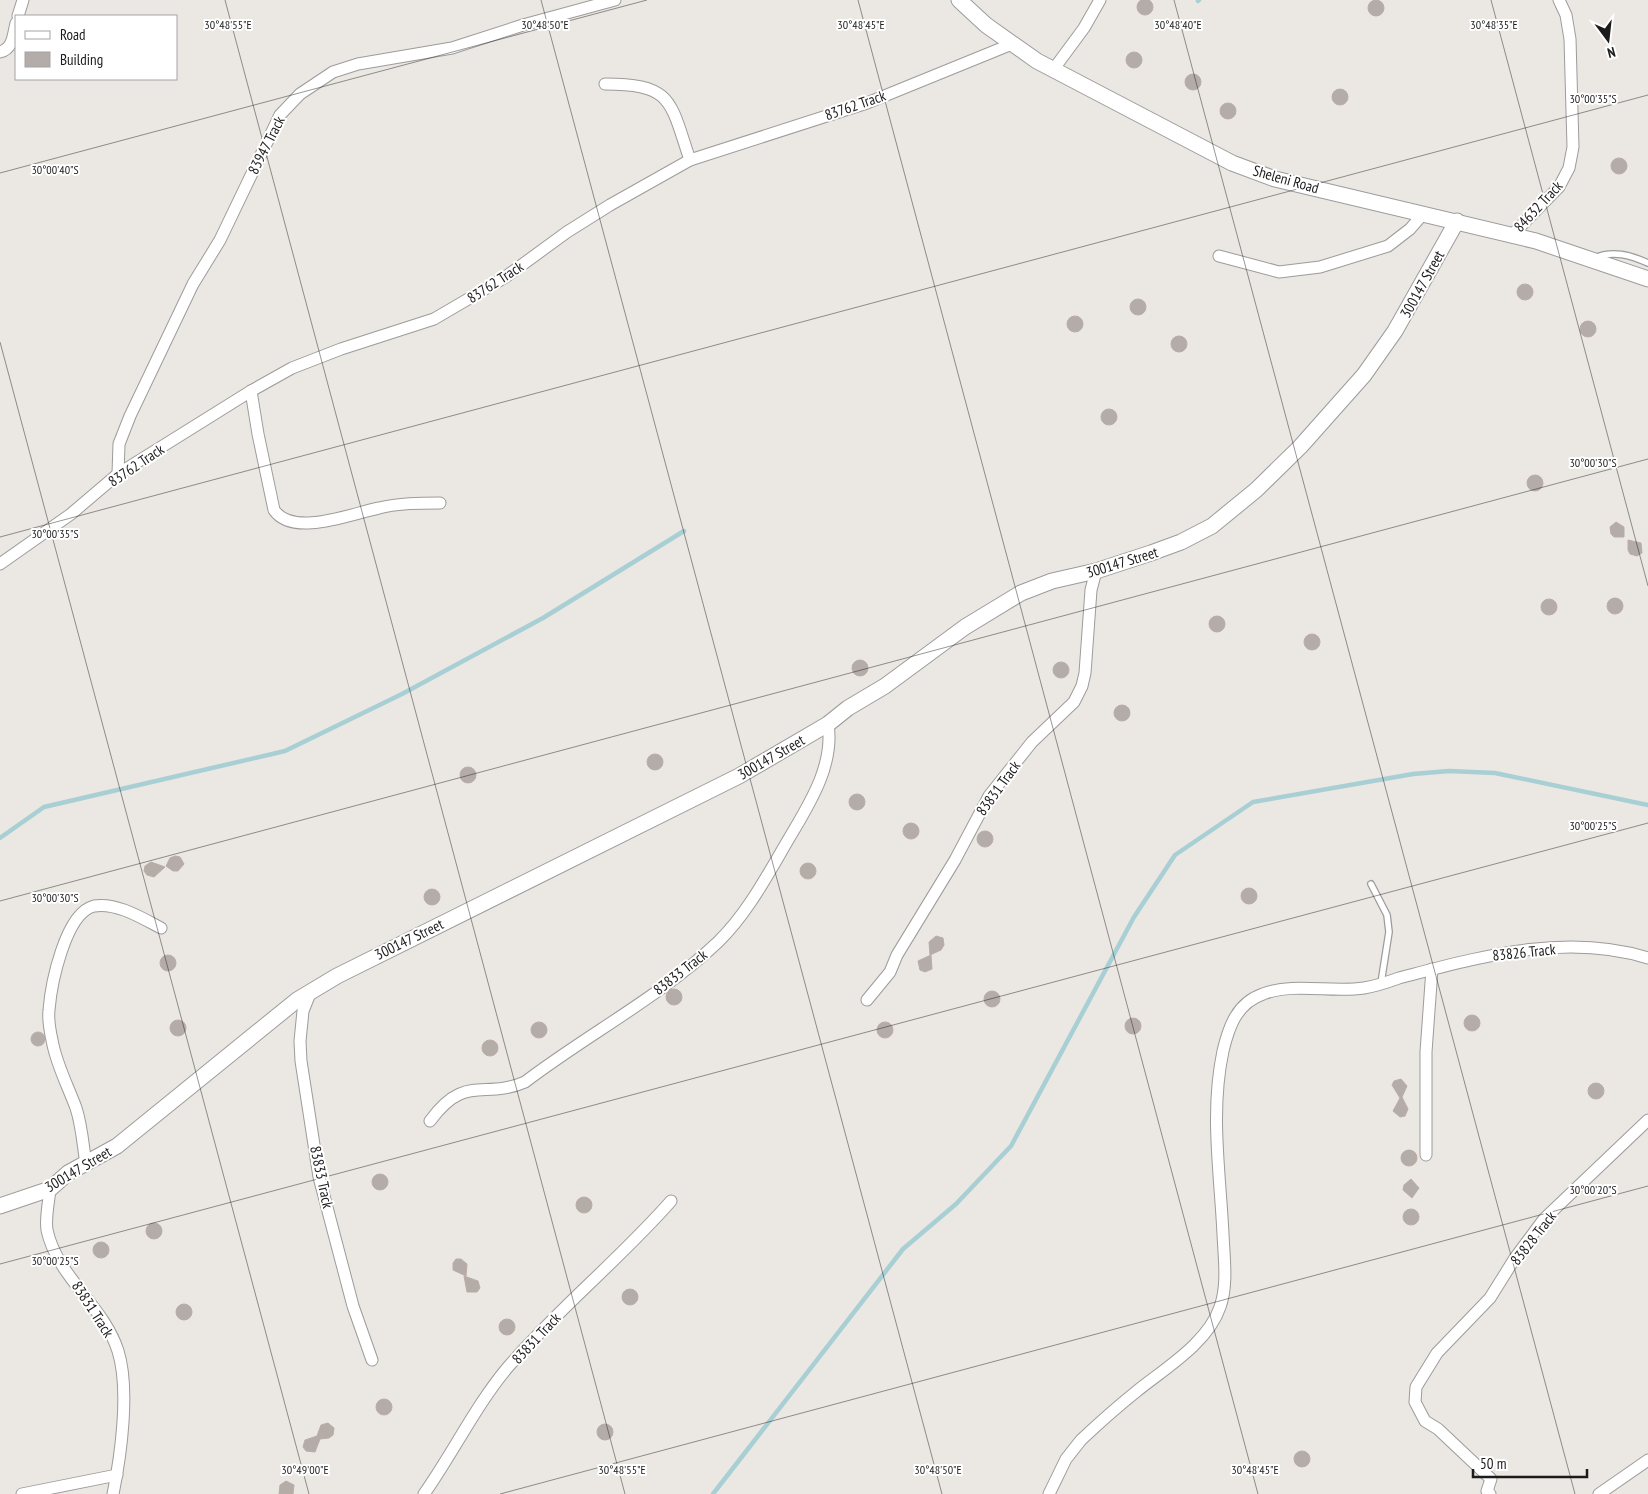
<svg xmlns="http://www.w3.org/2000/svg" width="1648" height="1494" font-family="'PT Sans Narrow',sans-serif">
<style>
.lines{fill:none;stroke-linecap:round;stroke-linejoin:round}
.stream{stroke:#a7cfd4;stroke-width:4.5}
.building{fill:#b4aca8;stroke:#bbada6}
.service-casing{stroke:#9c9c9c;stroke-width:8}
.minor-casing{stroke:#9c9c9c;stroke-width:13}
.tertiary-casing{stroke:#9c9c9c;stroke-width:17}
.service{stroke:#fff;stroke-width:5.5}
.minor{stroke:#fff;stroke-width:11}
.tertiary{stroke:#fff;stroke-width:15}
.ticks{fill:none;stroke:#1b1b1b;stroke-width:1;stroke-opacity:0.45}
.labels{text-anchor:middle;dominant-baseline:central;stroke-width:4;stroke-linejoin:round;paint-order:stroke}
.street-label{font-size:15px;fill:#1b1b1b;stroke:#fff}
.ticks-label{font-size:12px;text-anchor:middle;fill:#1b1b1b;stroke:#fff;stroke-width:4;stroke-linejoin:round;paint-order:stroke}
</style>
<rect width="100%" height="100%" fill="#ebe7e2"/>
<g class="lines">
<g class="stream">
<path d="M1198,1L1199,0"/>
<path d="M0,838L44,807L285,751L402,694L543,618L684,531"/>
<path d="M713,1494L903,1249L956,1204L1011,1146L1134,917L1175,855L1253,802L1413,774L1449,771L1495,773L1648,805"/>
</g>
</g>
<g class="building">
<circle cx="1145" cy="7" r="8"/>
<circle cx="1376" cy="8" r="8"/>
<circle cx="1134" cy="60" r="8"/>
<circle cx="1193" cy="82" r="8"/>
<circle cx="1340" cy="97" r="8"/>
<circle cx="1228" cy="111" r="8"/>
<circle cx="1619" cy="166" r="8"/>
<circle cx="1525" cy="292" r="8"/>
<circle cx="1138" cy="307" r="8"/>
<circle cx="1075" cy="324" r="8"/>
<circle cx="1588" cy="329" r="8"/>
<circle cx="1179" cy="344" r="8"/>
<circle cx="1109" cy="417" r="8"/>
<circle cx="1535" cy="483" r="8"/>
<path d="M1616,522L1624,527V537H1614L1611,534L1610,527Z"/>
<path d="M1628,540L1641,543L1642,553L1637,556L1630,554L1628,550Z"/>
<circle cx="1615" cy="606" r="8"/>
<circle cx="1549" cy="607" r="8"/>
<circle cx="1217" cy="624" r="8"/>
<circle cx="1312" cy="642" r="8"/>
<circle cx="860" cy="668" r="8"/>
<circle cx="1061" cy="670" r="8"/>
<circle cx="1122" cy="713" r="8"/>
<circle cx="655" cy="762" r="8"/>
<circle cx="468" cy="775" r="8"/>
<circle cx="857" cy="802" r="8"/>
<circle cx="911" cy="831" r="8"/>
<circle cx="985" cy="839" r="8"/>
<path d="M175,856L180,857L184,864L178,871H173L166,866L170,858Z"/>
<path d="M151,862L165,867L154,877L147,875L144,871L145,866Z"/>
<circle cx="808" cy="871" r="8"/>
<circle cx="1249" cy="896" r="8"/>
<circle cx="432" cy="897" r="8"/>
<path d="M936,936L943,938L944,945L941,950L930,955L929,942Z"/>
<path d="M931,955L932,969L925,972L920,970L918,961Z"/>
<circle cx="168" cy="963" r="8"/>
<circle cx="674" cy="997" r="8"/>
<circle cx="992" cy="999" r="8"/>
<circle cx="1472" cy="1023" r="8"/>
<circle cx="1133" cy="1026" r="8"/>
<circle cx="178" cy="1028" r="8"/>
<circle cx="885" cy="1030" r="8"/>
<circle cx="539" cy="1030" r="8"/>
<circle cx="38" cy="1039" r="7"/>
<circle cx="490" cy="1048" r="8"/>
<path d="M1401,1079L1407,1086L1402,1097L1408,1109L1405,1116L1400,1117L1393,1111L1400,1098L1392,1085L1394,1081Z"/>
<circle cx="1596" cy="1091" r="8"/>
<circle cx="1409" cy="1158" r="8"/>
<circle cx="380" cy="1182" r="8"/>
<path d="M1411,1179L1419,1188L1412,1198L1403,1190L1404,1185Z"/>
<circle cx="584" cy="1205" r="8"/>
<circle cx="1411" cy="1217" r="8"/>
<circle cx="154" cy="1231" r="8"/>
<circle cx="101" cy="1250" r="8"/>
<path d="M456,1259H461L467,1264L466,1276L453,1270V1263Z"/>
<path d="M464,1276L478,1281L480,1288L477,1292H467Z"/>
<circle cx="630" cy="1297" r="8"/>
<circle cx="184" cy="1312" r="8"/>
<circle cx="507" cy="1327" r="8"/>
<circle cx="384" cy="1407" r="8"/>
<path d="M328,1423L334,1428L333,1435L329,1438L320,1439L315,1452L306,1451L303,1447L305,1440L317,1436L321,1425Z"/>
<circle cx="605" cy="1432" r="8"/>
<circle cx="1302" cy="1459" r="8"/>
<path d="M286,1481L294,1485L293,1494H279L280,1485Z"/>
</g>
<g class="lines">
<defs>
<g id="service">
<path d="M1594,258C1613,250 1630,255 1648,263"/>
<path d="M1371,884L1387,915L1389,932L1381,983"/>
</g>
<g id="minor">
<path d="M18,16L23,0"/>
<path d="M0,52C13,49 13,35 16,23"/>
<path d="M1053,70L1084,28L1100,0"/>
<path d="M605,84C673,84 670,101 690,160"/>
<path d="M1512,235L1559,187L1569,168L1573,147L1570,39L1566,15L1559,0"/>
<path d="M1219,256L1279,272L1320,267L1388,246L1410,229L1424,213"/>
<path d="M251,391L258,434L274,510C293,538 353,513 379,508C399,503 420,503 440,503"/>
<path d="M118,474L119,444L130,416L193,284L220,240L280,115L300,94L333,72L358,64L452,48L523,25L615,0"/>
<path d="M0,564L71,514L118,474L251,391L292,368L341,349L434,319L504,278L567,232L610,205L690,160L867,103L1012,44"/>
<path d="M311,991L303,1011L300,1041L301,1061L319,1177L353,1306L372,1360"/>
<path d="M867,1000L890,972L897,955L955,860L989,796L1032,742L1074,702L1082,686L1085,673L1091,590L1096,571"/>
<path d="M430,1121C465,1073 483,1100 525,1082C588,1034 660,997 718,942C750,911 771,868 794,830C813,798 834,762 828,724"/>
<path d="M1426,1155V1052L1432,969"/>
<path d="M86,1164C83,1146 82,1126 76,1108C68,1086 56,1064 52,1040C50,1031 48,1019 49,1010C51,985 65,913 94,906C116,902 142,918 161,928"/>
<path d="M50,1189C49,1201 45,1218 47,1230C57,1277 104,1306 118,1351C130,1389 121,1455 113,1494"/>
<path d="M22,1494L117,1475"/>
<path d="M424,1494C453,1453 476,1405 508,1367C559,1308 620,1259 671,1201"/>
<path d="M1049,1494L1066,1459L1081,1440C1099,1423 1117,1407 1137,1391C1164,1369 1208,1343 1220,1307C1228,1285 1224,1258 1223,1234C1220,1172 1210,1112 1223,1051C1229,1026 1237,1003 1263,994C1294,982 1331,993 1364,988C1376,986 1388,982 1399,978C1480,957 1565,932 1648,958"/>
<path d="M1490,1494L1487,1491L1491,1479L1438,1429L1425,1421L1415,1402L1416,1387L1437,1353L1490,1298L1515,1258L1544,1219L1648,1120"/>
<path d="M1599,1494L1648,1460"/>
</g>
<g id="tertiary">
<path d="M959,0L986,25L1037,61L1232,163L1275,179L1536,241L1648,279"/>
<path d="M0,1206L50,1189L68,1173L117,1146L297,1000L337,976L739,776L828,724L848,708L885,686L965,627L1021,593L1052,581L1096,571L1151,553L1181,542L1212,526L1256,490L1300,447L1364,375L1395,331L1457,221"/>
</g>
</defs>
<use href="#service" class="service-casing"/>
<use href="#minor" class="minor-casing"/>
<use href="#tertiary" class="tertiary-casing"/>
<use href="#service" class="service"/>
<use href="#minor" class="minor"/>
<use href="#tertiary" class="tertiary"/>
</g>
<path class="ticks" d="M225,0L625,1494M541,0L942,1494M858,0L1258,1494M1174,0L1575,1494M1491,0L1648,586M0,173L647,0M0,342L309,1494M0,537L1648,95M0,901L1648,459M0,1264L1648,823M500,1494L1648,1186"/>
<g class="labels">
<g class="street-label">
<text transform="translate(855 105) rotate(-19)">83762 Track</text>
<text transform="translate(266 145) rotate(-63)">83947 Track</text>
<text transform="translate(1286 179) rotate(16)">Sheleni Road</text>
<text transform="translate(1538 206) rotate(-47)">84632 Track</text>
<text transform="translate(495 282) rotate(-33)">83762 Track</text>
<text transform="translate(1422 284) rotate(-61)">300147 Street</text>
<text transform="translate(136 465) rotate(-34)">83762 Track</text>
<text transform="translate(1122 562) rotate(-17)">300147 Street</text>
<text transform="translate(771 757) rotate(-30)">300147 Street</text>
<text transform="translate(998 788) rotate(-54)">83831 Track</text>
<text transform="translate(409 939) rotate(-26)">300147 Street</text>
<text transform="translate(1524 952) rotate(-6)">83826 Track</text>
<text transform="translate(680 972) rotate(-38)">83833 Track</text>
<text transform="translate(78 1169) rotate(-31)">300147 Street</text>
<text transform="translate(322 1177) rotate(78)">83833 Track</text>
<text transform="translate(1533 1238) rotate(-52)">83828 Track</text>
<text transform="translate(93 1309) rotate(57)">83831 Track</text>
<text transform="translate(536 1338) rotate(-47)">83831 Track</text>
</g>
</g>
<g class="ticks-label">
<text x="228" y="29">30°48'55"E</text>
<text x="545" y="29">30°48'50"E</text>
<text x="861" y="29">30°48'45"E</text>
<text x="1178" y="29">30°48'40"E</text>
<text x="1494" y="29">30°48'35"E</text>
<text x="1593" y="103">30°00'35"S</text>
<text x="55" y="174">30°00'40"S</text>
<text x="1593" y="467">30°00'30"S</text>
<text x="55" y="538">30°00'35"S</text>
<text x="1593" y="830">30°00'25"S</text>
<text x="55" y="902">30°00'30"S</text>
<text x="1593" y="1194">30°00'20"S</text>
<text x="55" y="1265">30°00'25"S</text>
<text x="305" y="1474">30°49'00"E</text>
<text x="622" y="1474">30°48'55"E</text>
<text x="938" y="1474">30°48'50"E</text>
<text x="1255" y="1474">30°48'45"E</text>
</g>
<rect x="15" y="15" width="162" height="65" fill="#ffffff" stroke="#a4a4a4"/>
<rect x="25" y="31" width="25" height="8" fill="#ffffff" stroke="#a4a4a4"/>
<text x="60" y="40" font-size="15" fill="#1b1b1b">Road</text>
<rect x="25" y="52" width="25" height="15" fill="#b4aca8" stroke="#a4a4a4"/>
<text x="60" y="65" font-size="15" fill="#1b1b1b">Building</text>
<g transform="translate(1608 40) rotate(165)" stroke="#ffffff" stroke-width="4" paint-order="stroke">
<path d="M0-4L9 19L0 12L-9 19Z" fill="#1b1b1b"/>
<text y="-8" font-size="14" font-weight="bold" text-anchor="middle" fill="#1b1b1b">N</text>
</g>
<path d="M1473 1469v8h114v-8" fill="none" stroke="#1b1b1b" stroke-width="2.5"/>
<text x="1480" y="1469" font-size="15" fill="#1b1b1b" stroke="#ffffff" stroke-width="4" paint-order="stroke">50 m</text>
</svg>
